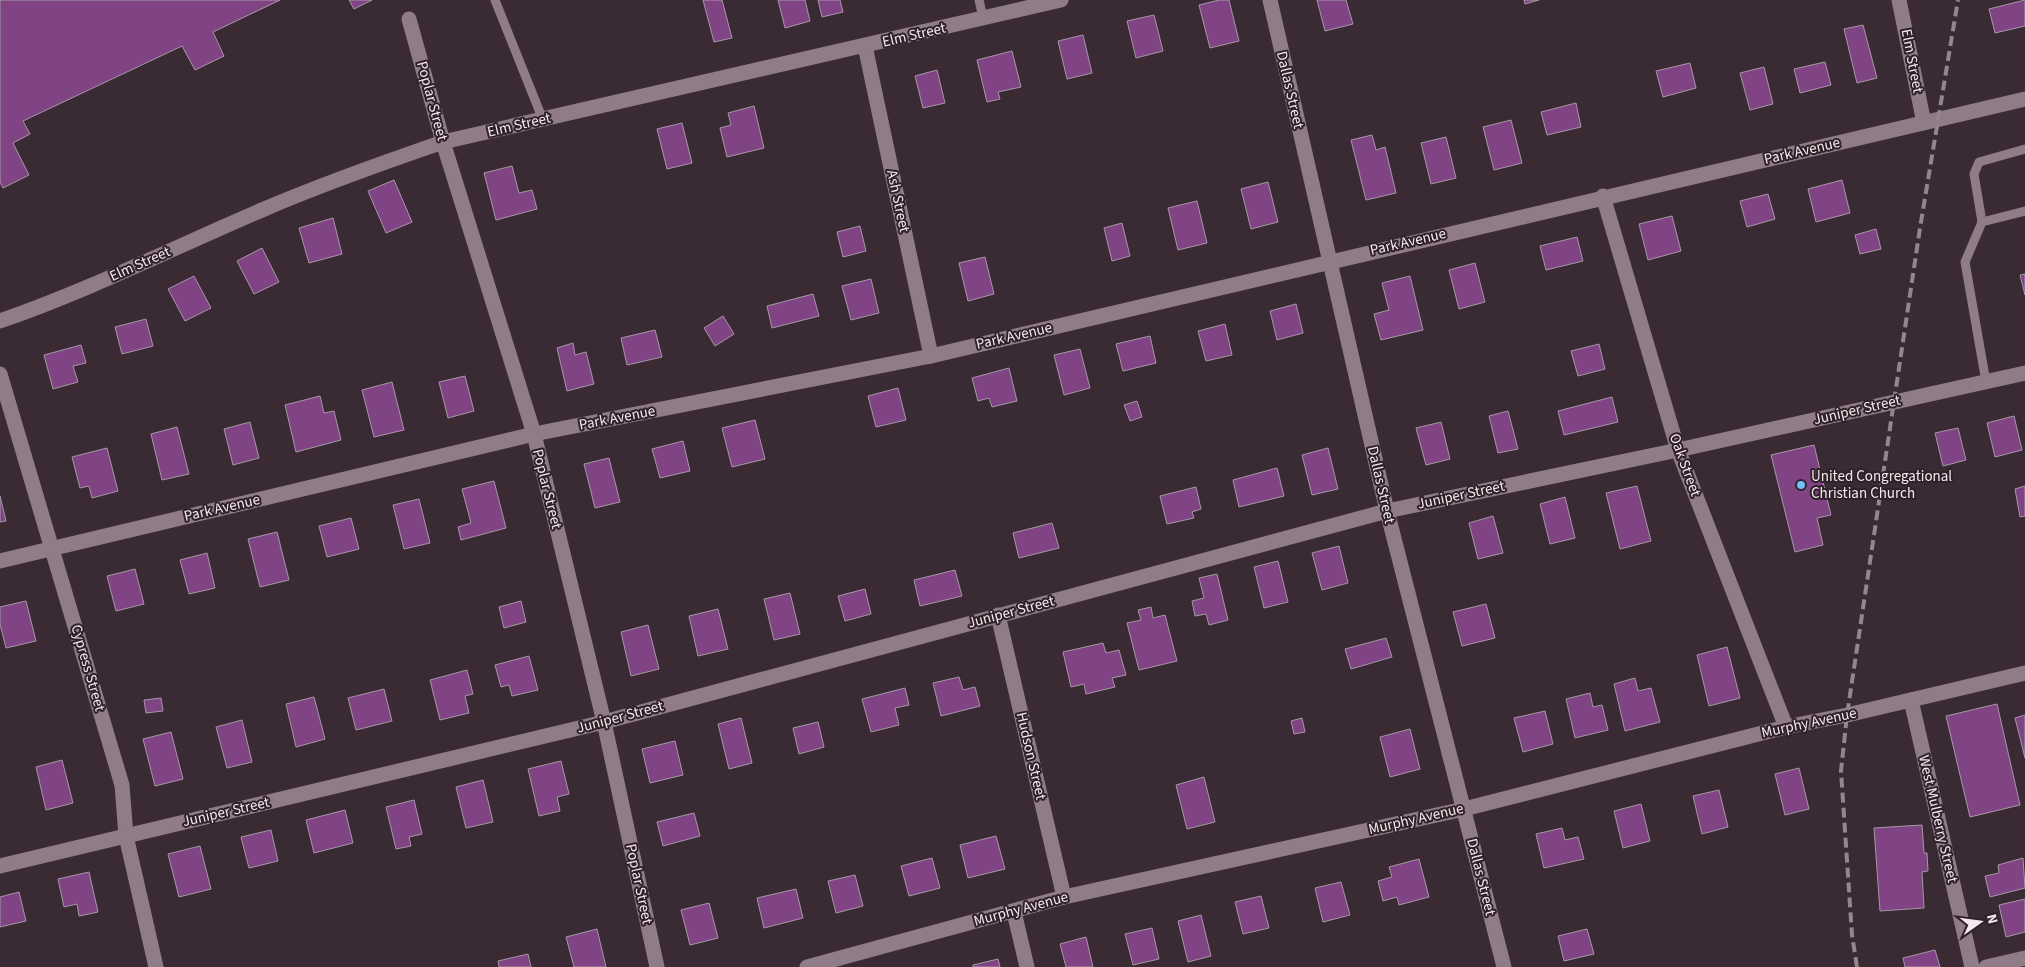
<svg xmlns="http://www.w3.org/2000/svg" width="2025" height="967" font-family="'Source Sans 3',sans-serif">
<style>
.building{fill:#804485;stroke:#a598a6}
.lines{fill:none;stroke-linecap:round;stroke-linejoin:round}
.lane{stroke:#8f7c86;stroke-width:9}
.street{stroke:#8f7c86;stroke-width:15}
.secondary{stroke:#8f7c86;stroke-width:15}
.rail{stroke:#93868d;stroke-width:4;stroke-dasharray:10 5;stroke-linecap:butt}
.poi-dot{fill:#74c0f6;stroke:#302129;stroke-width:2}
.labels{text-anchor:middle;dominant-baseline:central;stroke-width:4;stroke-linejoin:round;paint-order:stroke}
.street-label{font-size:15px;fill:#f3e9ee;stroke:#302129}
.poi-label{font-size:15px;fill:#f3e9ee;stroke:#302129;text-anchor:start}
</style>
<rect width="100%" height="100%" fill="#3a2a33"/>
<g class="building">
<path d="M0,0H280L213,32L224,56L195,70L182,46L23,121L30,134L13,143L29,175L3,188L0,182Z"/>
<path d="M349,0H372L354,9Z"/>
<path d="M703,0H722L732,38L714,42Z"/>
<path d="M778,0H805L810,21L785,28Z"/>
<path d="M818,0H840L843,12L822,17Z"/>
<path d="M1219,0H1229L1239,41L1210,48L1199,5Z"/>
<path d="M1317,0H1346L1353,24L1325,31Z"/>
<path d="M1524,0H1539L1525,4Z"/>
<path d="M2025,0V26L1995,33L1989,9Z"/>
<path d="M1154,15L1163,51L1136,58L1127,21Z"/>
<path d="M1863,25L1877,78L1857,83L1844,29Z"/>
<path d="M1083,35L1092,73L1067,79L1058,41Z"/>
<path d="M1012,51L1021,87L998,92L1000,99L987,102L977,60Z"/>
<path d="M1825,62L1831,85L1800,93L1794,69Z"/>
<path d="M1690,63L1696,88L1663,97L1656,71Z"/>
<path d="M1764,67L1773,104L1750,110L1740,73Z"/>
<path d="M937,70L945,103L923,108L915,76Z"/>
<path d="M1576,103L1581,127L1547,135L1541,112Z"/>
<path d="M754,106L764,148L727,157L720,128L731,125L728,113Z"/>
<path d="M1511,120L1522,163L1494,170L1483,127Z"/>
<path d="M682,123L692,163L667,169L657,129Z"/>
<path d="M1372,135L1376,150L1385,147L1396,193L1366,200L1351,140Z"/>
<path d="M1446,137L1456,178L1431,184L1421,143Z"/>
<path d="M512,166L519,193L532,190L537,209L496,220L484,173Z"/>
<path d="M394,180L412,222L386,233L368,191Z"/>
<path d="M1842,180L1850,213L1816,222L1808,189Z"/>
<path d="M1268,182L1278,222L1251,229L1241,189Z"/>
<path d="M1768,194L1775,219L1747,227L1740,201Z"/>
<path d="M1197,201L1207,243L1178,250L1168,208Z"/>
<path d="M1672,216L1681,251L1648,260L1639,224Z"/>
<path d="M333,218L342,254L309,263L299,228Z"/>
<path d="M1122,223L1130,256L1112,261L1104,228Z"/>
<path d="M860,226L866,251L843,257L837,232Z"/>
<path d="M1876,229L1881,249L1860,254L1855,235Z"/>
<path d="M1577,237L1583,261L1546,270L1540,246Z"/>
<path d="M262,248L279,282L254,294L237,261Z"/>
<path d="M985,257L994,294L968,301L959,263Z"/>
<path d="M1475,263L1485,302L1459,309L1449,270Z"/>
<path d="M2025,274V295L2020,275Z"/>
<path d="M194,276L211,308L185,321L168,289Z"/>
<path d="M1410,276L1423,330L1381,340L1374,314L1389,310L1382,283Z"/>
<path d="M871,279L879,313L851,320L842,286Z"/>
<path d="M813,294L819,316L772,328L767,306Z"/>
<path d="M1296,304L1303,333L1277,340L1270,311Z"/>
<path d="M723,316L734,334L715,346L704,328Z"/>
<path d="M146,319L153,346L122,354L115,327Z"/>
<path d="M1225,324L1232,355L1206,361L1198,331Z"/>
<path d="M655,330L662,357L627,365L621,338Z"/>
<path d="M1150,336L1156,363L1123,371L1116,344Z"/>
<path d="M573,343L575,355L586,352L594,384L567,391L557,348Z"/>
<path d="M1599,344L1605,369L1578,376L1571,351Z"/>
<path d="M81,345L86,363L73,366L78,382L53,389L44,355Z"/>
<path d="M1080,349L1090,388L1064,395L1054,355Z"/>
<path d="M1009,368L1017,401L992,407L989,398L978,401L972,378Z"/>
<path d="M465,376L474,411L448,418L439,382Z"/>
<path d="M392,382L404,430L374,437L362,390Z"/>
<path d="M898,388L906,420L876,427L868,396Z"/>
<path d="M320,396L324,413L334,411L341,440L296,452L285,405Z"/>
<path d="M1612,397L1618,422L1564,435L1558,411Z"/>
<path d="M1137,401L1142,417L1130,421L1124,405Z"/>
<path d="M1508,411L1518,449L1498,453L1489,416Z"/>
<path d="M2014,416L2022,450L1995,457L1987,423Z"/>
<path d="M755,420L765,459L732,467L722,428Z"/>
<path d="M250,422L259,458L233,465L224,429Z"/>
<path d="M1441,422L1450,459L1426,465L1416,428Z"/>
<path d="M177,427L189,474L162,480L151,434Z"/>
<path d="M1958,428L1966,460L1943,466L1935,433Z"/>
<path d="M683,441L690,471L660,478L652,449Z"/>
<path d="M1814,445L1831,515L1817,518L1823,545L1795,552L1771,455Z"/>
<path d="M107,448L118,491L92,498L89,486L80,488L72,457Z"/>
<path d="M1328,448L1338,489L1312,495L1302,455Z"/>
<path d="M609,458L620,502L595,508L584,464Z"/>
<path d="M1277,468L1284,496L1239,507L1233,480Z"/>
<path d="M494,481L506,528L461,540L458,527L471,523L462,489Z"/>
<path d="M1637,486L1651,541L1620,549L1606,493Z"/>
<path d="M2025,486V516L2020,517L2015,489Z"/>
<path d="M1196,487L1201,509L1192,512L1194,518L1167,524L1160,496Z"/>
<path d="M0,496L6,521L0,522Z"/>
<path d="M1565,497L1575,538L1550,544L1540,504Z"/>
<path d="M419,499L430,543L404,549L393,505Z"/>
<path d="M1493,516L1503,553L1478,559L1469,523Z"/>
<path d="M351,518L359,549L327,557L319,526Z"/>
<path d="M1052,523L1059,548L1019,558L1013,533Z"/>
<path d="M277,532L289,580L260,587L248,539Z"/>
<path d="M1339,546L1348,583L1322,590L1312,553Z"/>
<path d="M207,553L215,588L189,594L180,560Z"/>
<path d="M1278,561L1288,602L1264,608L1254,567Z"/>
<path d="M135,569L144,604L116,611L107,576Z"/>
<path d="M955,570L962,596L920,606L914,580Z"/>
<path d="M1217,574L1228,620L1209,625L1206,614L1195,616L1192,601L1204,598L1199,578Z"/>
<path d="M865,589L871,614L845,621L838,596Z"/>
<path d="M790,593L800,634L774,640L764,599Z"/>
<path d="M26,601L36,641L6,648L0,624V607Z"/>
<path d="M521,601L526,622L504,628L499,607Z"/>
<path d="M1486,604L1495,638L1462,646L1453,612Z"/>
<path d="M1151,607L1153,618L1165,615L1177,661L1139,670L1127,623L1141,620L1138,610Z"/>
<path d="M718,609L728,649L698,656L689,616Z"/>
<path d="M648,625L659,669L631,676L621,632Z"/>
<path d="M1386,638L1392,657L1351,669L1345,649Z"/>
<path d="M1103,643L1106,653L1119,650L1126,675L1112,678L1115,687L1086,694L1084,684L1071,687L1063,652Z"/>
<path d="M1727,647L1740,698L1709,706L1697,655Z"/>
<path d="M529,656L538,690L512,696L509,685L501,687L495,665Z"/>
<path d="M467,670L473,694L465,696L469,713L440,720L430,680Z"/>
<path d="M959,677L963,690L975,687L980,706L941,716L933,683Z"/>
<path d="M1635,678L1638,691L1651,688L1660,722L1625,731L1614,684Z"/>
<path d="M905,688L909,705L895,708L899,725L871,732L862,699Z"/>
<path d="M384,689L392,721L356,730L348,698Z"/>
<path d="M1590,693L1593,707L1602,705L1608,730L1575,738L1566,699Z"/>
<path d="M314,697L325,739L296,747L286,704Z"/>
<path d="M161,698L163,711L146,713L144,700Z"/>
<path d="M1997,704L2020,805L1970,817L1946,716Z"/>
<path d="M1545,711L1553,744L1523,752L1514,718Z"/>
<path d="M2025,715V758L2015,718Z"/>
<path d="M741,718L752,763L729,769L718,724Z"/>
<path d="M1302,718L1305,732L1294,734L1291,721Z"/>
<path d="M242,720L252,762L227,768L216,727Z"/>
<path d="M818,722L824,747L799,754L793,728Z"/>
<path d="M1410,729L1420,769L1390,777L1380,737Z"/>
<path d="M171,732L183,779L155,786L143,739Z"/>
<path d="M675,741L683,775L650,783L642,749Z"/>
<path d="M62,760L73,803L46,810L36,767Z"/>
<path d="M561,761L569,794L557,797L560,811L539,816L528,769Z"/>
<path d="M1799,768L1809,809L1785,815L1775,774Z"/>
<path d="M1204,777L1215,822L1187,829L1176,785Z"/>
<path d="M483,780L493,822L466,828L456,787Z"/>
<path d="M1719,790L1728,827L1702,834L1693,796Z"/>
<path d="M414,800L422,834L409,837L411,846L396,849L386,807Z"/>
<path d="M1641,804L1650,841L1623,848L1614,811Z"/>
<path d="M345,810L353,843L314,853L306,820Z"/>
<path d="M694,813L700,836L663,846L657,822Z"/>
<path d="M1922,825L1924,853H1927L1928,871L1922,872L1924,908L1880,911L1874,828Z"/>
<path d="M1562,828L1565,840L1578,837L1584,859L1544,868L1536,834Z"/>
<path d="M271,830L278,861L249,868L241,837Z"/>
<path d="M996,836L1005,869L968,878L960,845Z"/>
<path d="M200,846L211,889L179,897L168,854Z"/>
<path d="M932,858L940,888L909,896L901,866Z"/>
<path d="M2023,858L2025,888L1990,897L1985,876L1999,873L1998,865Z"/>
<path d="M1419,859L1429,897L1399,905L1397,897L1383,901L1378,881L1392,877L1389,867Z"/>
<path d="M89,872L98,912L79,916L77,904L64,907L58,879Z"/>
<path d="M855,875L863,906L836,913L828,881Z"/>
<path d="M1341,882L1350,915L1323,922L1315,888Z"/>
<path d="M796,889L803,918L764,928L757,898Z"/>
<path d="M19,892L26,921L0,927V897Z"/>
<path d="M1261,896L1269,928L1243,934L1235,902Z"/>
<path d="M2025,899V932L2006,937L1999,905Z"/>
<path d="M709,903L718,938L690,945L681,910Z"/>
<path d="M1201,915L1211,956L1188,962L1178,921Z"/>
<path d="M1152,928L1159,959L1133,965L1125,934Z"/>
<path d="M597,929L606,967H574L566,937Z"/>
<path d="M1587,929L1594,954L1564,961L1558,936Z"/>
<path d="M1086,937L1093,967H1066L1060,944Z"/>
<path d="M1935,950L1940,967H1905L1903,958Z"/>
<path d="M528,954L531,967H499L498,961Z"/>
<path d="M998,959L1000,967H973V965Z"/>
</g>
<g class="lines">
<g class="lane">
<path d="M495,0L543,120"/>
<path d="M979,0L983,18"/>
<path d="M1982,222L1974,174L1979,162L2025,149"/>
<path d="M1986,382L1965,262L1982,222L2025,211"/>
</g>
<g class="street">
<path d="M1899,0L1924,123"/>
<path d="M409,19L443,142L534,434L604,722L657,967"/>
<path d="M865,46L931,356"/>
<path d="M1603,196L1678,450L1786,727"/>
<path d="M0,321C90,290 175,247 262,210C322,184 382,163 443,142L1061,0"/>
<path d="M0,374L122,785L126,836L156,967"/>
<path d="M0,561L534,434L931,356L2025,99"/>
<path d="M998,615L1064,897"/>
<path d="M1911,700L1972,967"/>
<path d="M0,866L604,722L1387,511L1678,450L2025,373"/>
<path d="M1014,912L1027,967"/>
<path d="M807,967L1064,897L1464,809L1786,727L1847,715L2025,673"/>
<path d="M1986,967L2025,958"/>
</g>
<path class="secondary" d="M1270,0L1387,511L1504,967"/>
<path class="rail" d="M1857,967L1852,935L1841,771L1847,715L1920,228L1958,0"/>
</g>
<circle class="poi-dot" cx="1801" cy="485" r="5"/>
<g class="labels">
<g class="street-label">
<text transform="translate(914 35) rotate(-13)">Elm Street</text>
<text transform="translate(1912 61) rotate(79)">Elm Street</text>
<text transform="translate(1290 90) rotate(77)">Dallas Street</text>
<text transform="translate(432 101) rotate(75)">Poplar Street</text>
<text transform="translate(519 125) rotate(-13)">Elm Street</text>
<text transform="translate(1802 151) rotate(-13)">Park Avenue</text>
<text transform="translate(898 201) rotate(78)">Ash Street</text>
<text transform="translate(1408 242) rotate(-13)">Park Avenue</text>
<text transform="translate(140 264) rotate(-24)">Elm Street</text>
<text transform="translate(1014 336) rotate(-13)">Park Avenue</text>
<text transform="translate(1857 410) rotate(-13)">Juniper Street</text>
<text transform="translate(617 418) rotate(-11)">Park Avenue</text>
<text transform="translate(1685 465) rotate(70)">Oak Street</text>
<text transform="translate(1381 485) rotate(77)">Dallas Street</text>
<text transform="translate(547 489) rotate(76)">Poplar Street</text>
<text transform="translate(1461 495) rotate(-12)">Juniper Street</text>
<text transform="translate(222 508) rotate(-13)">Park Avenue</text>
<text transform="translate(1011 612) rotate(-15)">Juniper Street</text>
<text transform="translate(88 668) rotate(74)">Cypress Street</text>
<text transform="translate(620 717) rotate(-15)">Juniper Street</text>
<text transform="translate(1809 723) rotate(-12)">Murphy Avenue</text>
<text transform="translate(1031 756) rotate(77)">Hudson Street</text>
<text transform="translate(226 812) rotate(-13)">Juniper Street</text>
<text transform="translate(1416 819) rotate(-13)">Murphy Avenue</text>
<text transform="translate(1938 819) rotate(77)">West Mulberry Street</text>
<text transform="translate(1481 877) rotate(76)">Dallas Street</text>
<text transform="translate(639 884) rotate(78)">Poplar Street</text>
<text transform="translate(1021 909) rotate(-15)">Murphy Avenue</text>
</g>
<g class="poi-label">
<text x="1811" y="476">United Congregational<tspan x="1811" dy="17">Christian Church</tspan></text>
</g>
</g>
<g transform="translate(1980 922) rotate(76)" stroke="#302129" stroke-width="4" paint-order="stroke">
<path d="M0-4L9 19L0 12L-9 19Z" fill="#f3e9ee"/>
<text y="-8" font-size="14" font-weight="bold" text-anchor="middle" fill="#f3e9ee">N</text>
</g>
</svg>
